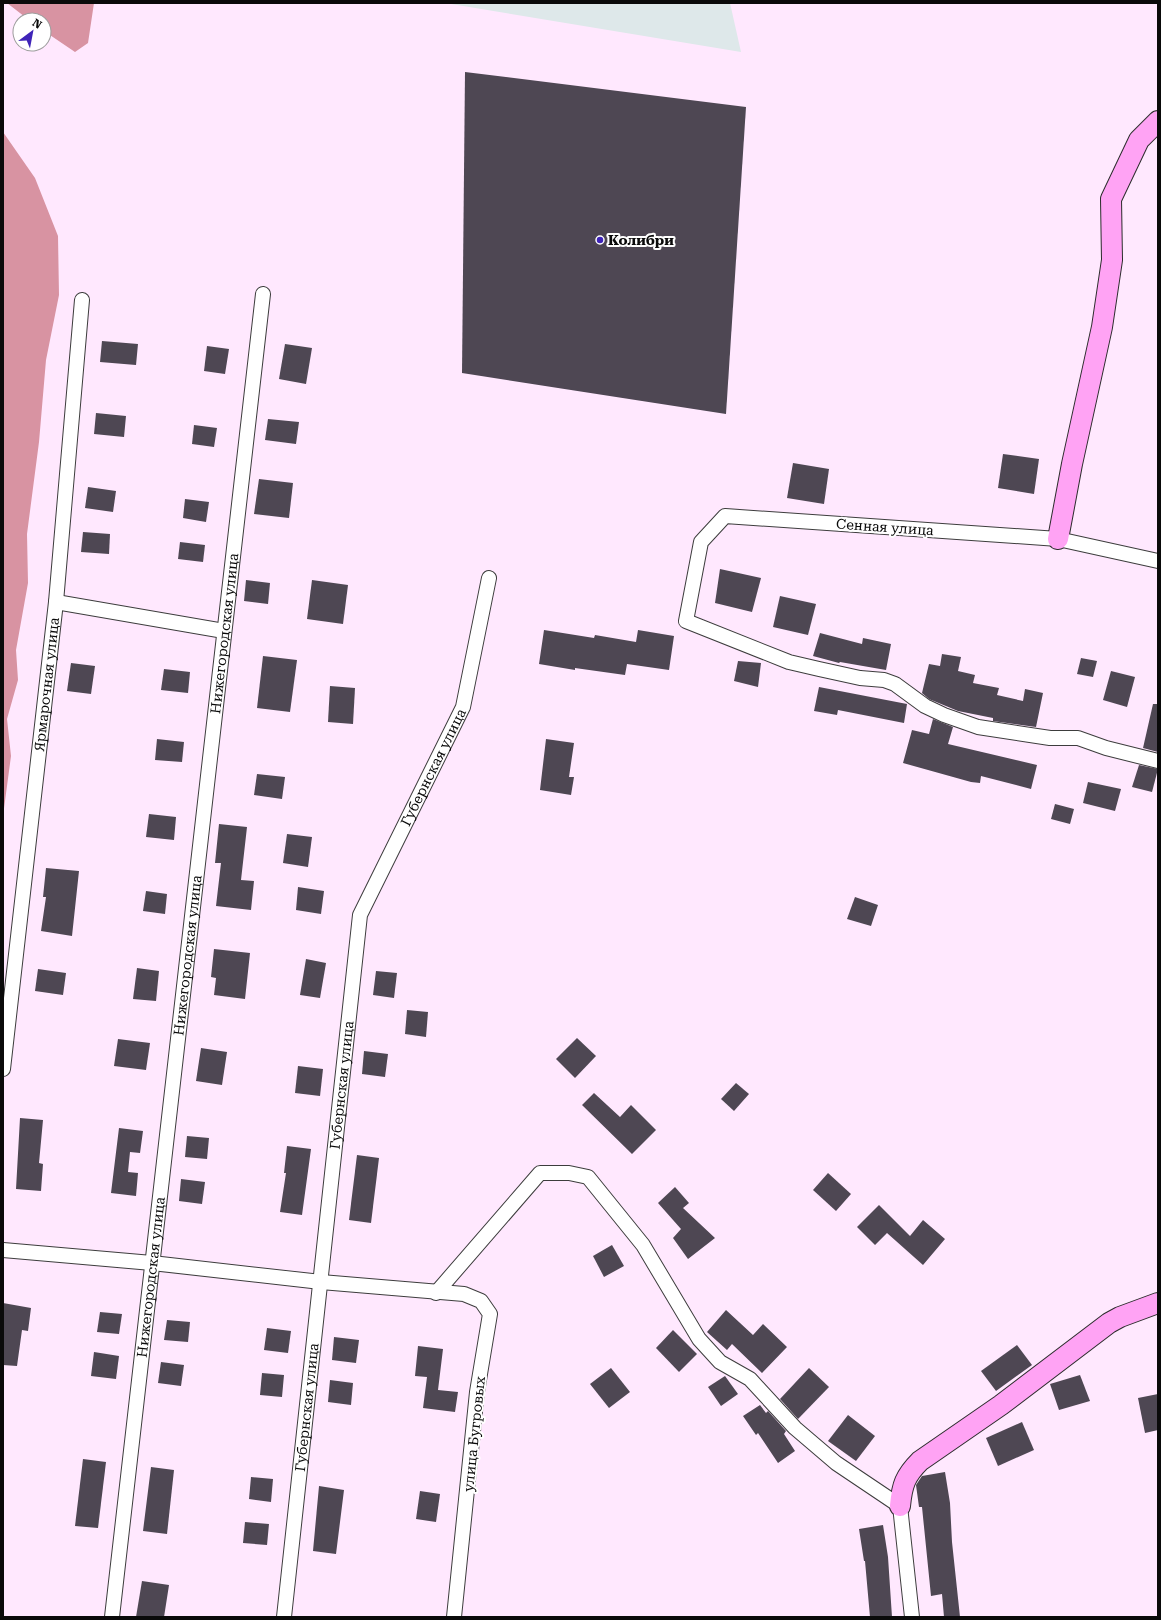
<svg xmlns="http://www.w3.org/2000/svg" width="1161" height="1620" font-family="'Roboto Serif',serif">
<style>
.industrial{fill:#dee8ea}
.forest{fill:#d893a2}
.building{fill:#4e4753}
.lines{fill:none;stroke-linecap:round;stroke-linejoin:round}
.street-casing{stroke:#3d3d3d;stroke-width:16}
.secondary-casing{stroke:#2c2c2c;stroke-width:22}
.street{stroke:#fff;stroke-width:14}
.secondary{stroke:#ffa3f4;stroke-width:20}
.poi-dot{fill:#3f24b8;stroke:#fff;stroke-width:1.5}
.labels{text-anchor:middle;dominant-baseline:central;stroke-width:4;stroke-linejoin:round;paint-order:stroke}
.poi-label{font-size:14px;font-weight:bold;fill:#0a0a0a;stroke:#fff;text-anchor:start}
.street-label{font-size:14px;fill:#0a0a0a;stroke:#fff}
</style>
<rect width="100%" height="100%" fill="#ffe8fe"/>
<path class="industrial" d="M445,3H730L741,52Z"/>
<g class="forest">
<path d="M7,3H94L88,43L75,52L44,31V20H29Z"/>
<path d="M3,132L35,178L58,236L59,295L46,360L39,442L27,534L28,583L16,650L18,680L7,719L11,756L3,816Z"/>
</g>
<g class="building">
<path d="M465,72L746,107L726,414L462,373Z"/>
<path d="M102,341L138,344L136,365L100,362Z"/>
<path d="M285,344L312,348L306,384L279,379Z"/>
<path d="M207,346L229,349L225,374L204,371Z"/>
<path d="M96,413L126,416L124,437L94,434Z"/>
<path d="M268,419L299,422L296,444L265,440Z"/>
<path d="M194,425L217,428L214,447L192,444Z"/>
<path d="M1003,454L1039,459L1034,494L998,488Z"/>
<path d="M793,463L829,469L824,504L787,498Z"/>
<path d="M259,479L293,483L289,518L254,514Z"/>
<path d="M88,487L116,491L113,512L85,508Z"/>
<path d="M185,499L209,502L206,522L183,518Z"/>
<path d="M83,532L110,534L109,554L81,552Z"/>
<path d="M180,542L205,545L203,562L178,559Z"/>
<path d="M720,569L761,578L752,612L715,603Z"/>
<path d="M246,580L270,583L268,604L244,601Z"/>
<path d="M312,580L348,585L343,624L307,619Z"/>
<path d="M780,596L816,604L808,635L773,627Z"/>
<path d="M544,630L594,638L595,635L636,642L638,630L674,636L669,670L627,664L625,675L575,668V670L539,664Z"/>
<path d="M820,633L862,644L863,638L891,644L886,670L840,662L839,663L813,656Z"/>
<path d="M942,654L961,657L958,671L975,675L973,683L999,688L997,695L1023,701L1025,689L1043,693L1036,727L993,721V718L958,711L929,699L922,693L929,664L940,666Z"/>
<path d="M263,656L297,660L290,712L257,708Z"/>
<path d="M1081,658L1097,661L1093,677L1077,674Z"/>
<path d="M738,661L761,663L758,687L734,681Z"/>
<path d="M71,663L95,666L91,694L67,691Z"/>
<path d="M164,669L190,672L188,693L161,690Z"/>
<path d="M1111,671L1135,677L1127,707L1103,700Z"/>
<path d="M330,686L355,688L353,724L328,722Z"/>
<path d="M819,687L907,704L904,723L838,710L837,715L814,711Z"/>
<path d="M1153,704H1158V752L1143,748Z"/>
<path d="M933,719L953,727L948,744L1037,765L1031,789L981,776L980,783L971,782L903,763L912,730L929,734Z"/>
<path d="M157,739L184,742L182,762L155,760Z"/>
<path d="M546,739L574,743L569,777H574L571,795L540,790Z"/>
<path d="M1139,765L1158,769L1152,792L1132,787Z"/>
<path d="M257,774L285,777L282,799L254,795Z"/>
<path d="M1088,782L1121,789L1115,811L1083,803Z"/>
<path d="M1055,804L1074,809L1070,824L1051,819Z"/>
<path d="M149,814L176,817L174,840L146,837Z"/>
<path d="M219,824L247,827L241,880L254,881L251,910L216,906L221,863H215Z"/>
<path d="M287,834L312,837L308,867L283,863Z"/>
<path d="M46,868L79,871L72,936L41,931L46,897H43Z"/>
<path d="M298,887L324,891L321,914L296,910Z"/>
<path d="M146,891L167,894L165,914L143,911Z"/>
<path d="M855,897L878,905L871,926L847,919Z"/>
<path d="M214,949L250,953L245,999L214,995L216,978L211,977Z"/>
<path d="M306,959L326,963L320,998L300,995Z"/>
<path d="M137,968L159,971L156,1001L133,999Z"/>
<path d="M38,969L66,973L63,995L35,991Z"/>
<path d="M376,971L397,973L394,998L373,995Z"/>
<path d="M407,1010L428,1012L426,1037L405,1034Z"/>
<path d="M577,1038L596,1056L575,1078L556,1059Z"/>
<path d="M118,1039L150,1043L146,1070L114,1066Z"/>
<path d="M201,1048L227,1052L222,1085L196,1081Z"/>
<path d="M364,1051L388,1054L385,1077L362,1074Z"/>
<path d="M298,1066L323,1069L320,1096L295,1093Z"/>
<path d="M736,1083L749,1094L734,1111L721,1099Z"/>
<path d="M594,1093L620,1117L631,1105L656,1130L632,1154L582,1105Z"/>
<path d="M20,1118L43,1120L39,1163L43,1164L41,1191L16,1189Z"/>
<path d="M119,1128L143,1131L140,1153L130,1152L128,1172L138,1173L136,1196L111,1193Z"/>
<path d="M187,1136L209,1138L207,1159L185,1157Z"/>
<path d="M287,1146L311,1149L302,1215L280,1212L286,1173H284Z"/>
<path d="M357,1155L379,1158L371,1223L349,1220Z"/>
<path d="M828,1173L851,1194L836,1211L813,1190Z"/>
<path d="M181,1179L205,1182L202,1204L179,1201Z"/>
<path d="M675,1187L689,1203L683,1208L715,1238L688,1259L673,1238L681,1229L658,1203Z"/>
<path d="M879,1205L910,1236L923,1220L945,1239L923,1265L887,1233L875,1245L857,1227Z"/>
<path d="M612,1245L624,1266L604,1277L593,1256Z"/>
<path d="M3,1303L31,1308L28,1331L22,1330L17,1366L3,1365Z"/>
<path d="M726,1310L753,1335L763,1324L787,1347L762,1373L732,1344L727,1350L707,1332Z"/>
<path d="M100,1312L122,1314L119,1334L97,1332Z"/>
<path d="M167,1320L190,1322L188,1342L164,1340Z"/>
<path d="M267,1328L291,1331L288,1353L264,1350Z"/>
<path d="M673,1330L697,1354L679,1372L656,1348Z"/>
<path d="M334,1337L359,1340L356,1363L332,1360Z"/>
<path d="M1017,1345L1032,1365L996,1391L981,1371Z"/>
<path d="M418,1346L443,1349L438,1390L458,1392L455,1412L423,1408L427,1377L415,1376Z"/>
<path d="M94,1352L119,1356L116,1379L91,1376Z"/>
<path d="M161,1362L184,1365L181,1386L158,1383Z"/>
<path d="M611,1368L630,1392L609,1408L590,1384Z"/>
<path d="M809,1368L829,1387L798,1419L780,1399Z"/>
<path d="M262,1373L284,1375L282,1397L260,1395Z"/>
<path d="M1080,1375L1090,1401L1059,1410L1050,1384Z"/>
<path d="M725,1376L738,1394L721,1406L708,1387Z"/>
<path d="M330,1380L353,1383L351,1405L328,1402Z"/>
<path d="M1158,1394V1430L1145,1433L1138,1398Z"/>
<path d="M760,1405L766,1413L768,1411L786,1431L784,1434L795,1451L778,1463L758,1433L756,1435L743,1416Z"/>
<path d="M848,1415L875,1436L856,1461L828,1441Z"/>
<path d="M1022,1422L1034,1450L998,1466L986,1438Z"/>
<path d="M83,1459L106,1462L98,1528L75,1526Z"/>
<path d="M151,1467L174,1470L167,1534L143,1531Z"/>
<path d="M945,1472L950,1503L952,1542L960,1617H944L942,1594L931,1596L922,1507H919L916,1485L922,1476Z"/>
<path d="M251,1477L273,1479L271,1502L249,1499Z"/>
<path d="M319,1486L344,1490L336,1554L313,1551Z"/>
<path d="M420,1491L440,1494L436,1522L416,1519Z"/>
<path d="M245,1522L269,1524L267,1545L243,1543Z"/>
<path d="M883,1525L888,1557L892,1617H870L865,1561H864L859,1529Z"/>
<path d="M142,1581L169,1585L164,1617H136Z"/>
</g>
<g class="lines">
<defs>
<g id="street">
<path d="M1158,561L1058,539L725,516L701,542L686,621L789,662L819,669L860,678L884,680L895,684L925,706L944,715L978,727L1050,738H1078L1106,748L1158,761"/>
<path d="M56,602L224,631"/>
<path id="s1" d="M3,1069L56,602L82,300"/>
<path d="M3,1250L152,1263L321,1282L464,1294L481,1301L490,1314L477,1392L454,1617"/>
<path d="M436,1293L540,1173H569L588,1177L643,1245L699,1339L720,1362L750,1379L795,1428L836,1463L900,1506L912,1617"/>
<path id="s2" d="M112,1617L263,294"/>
<path id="s3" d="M284,1617L360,915L463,707L489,578"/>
</g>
<g id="secondary">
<path d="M1058,539L1072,464L1102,327L1112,260L1111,199L1139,140L1158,121"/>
<path d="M900,1506C902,1485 905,1476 920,1461L1001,1405L1109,1323L1120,1317L1158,1303"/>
</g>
</defs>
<use href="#street" class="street-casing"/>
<use href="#secondary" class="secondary-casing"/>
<use href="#street" class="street"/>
<use href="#secondary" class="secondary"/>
</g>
<circle class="poi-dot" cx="600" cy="240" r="4"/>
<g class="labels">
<g class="poi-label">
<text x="608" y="240">Колибри</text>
</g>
<g class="street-label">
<text transform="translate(885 527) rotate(4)">Сенная улица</text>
<text stroke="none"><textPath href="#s2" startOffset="990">Нижегородская улица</textPath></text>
<text stroke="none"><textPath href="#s1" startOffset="387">Ярмарочная улица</textPath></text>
<text stroke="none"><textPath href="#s3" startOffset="871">Губернская улица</textPath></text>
<text stroke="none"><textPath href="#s2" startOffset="666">Нижегородская улица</textPath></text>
<text stroke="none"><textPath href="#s3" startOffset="535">Губернская улица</textPath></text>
<text stroke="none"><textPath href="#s2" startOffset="342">Нижегородская улица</textPath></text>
<text stroke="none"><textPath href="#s3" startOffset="211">Губернская улица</textPath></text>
<text transform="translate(474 1434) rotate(-84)">улица Бугровых</text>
</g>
</g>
<rect width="1161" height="1620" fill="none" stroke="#0a0a0a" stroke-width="8"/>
<g transform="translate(32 32) rotate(32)"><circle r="19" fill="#ffffff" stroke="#9d9d9d"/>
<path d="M0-3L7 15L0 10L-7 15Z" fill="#3f24b8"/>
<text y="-6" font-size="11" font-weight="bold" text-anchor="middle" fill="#0a0a0a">N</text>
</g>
</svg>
